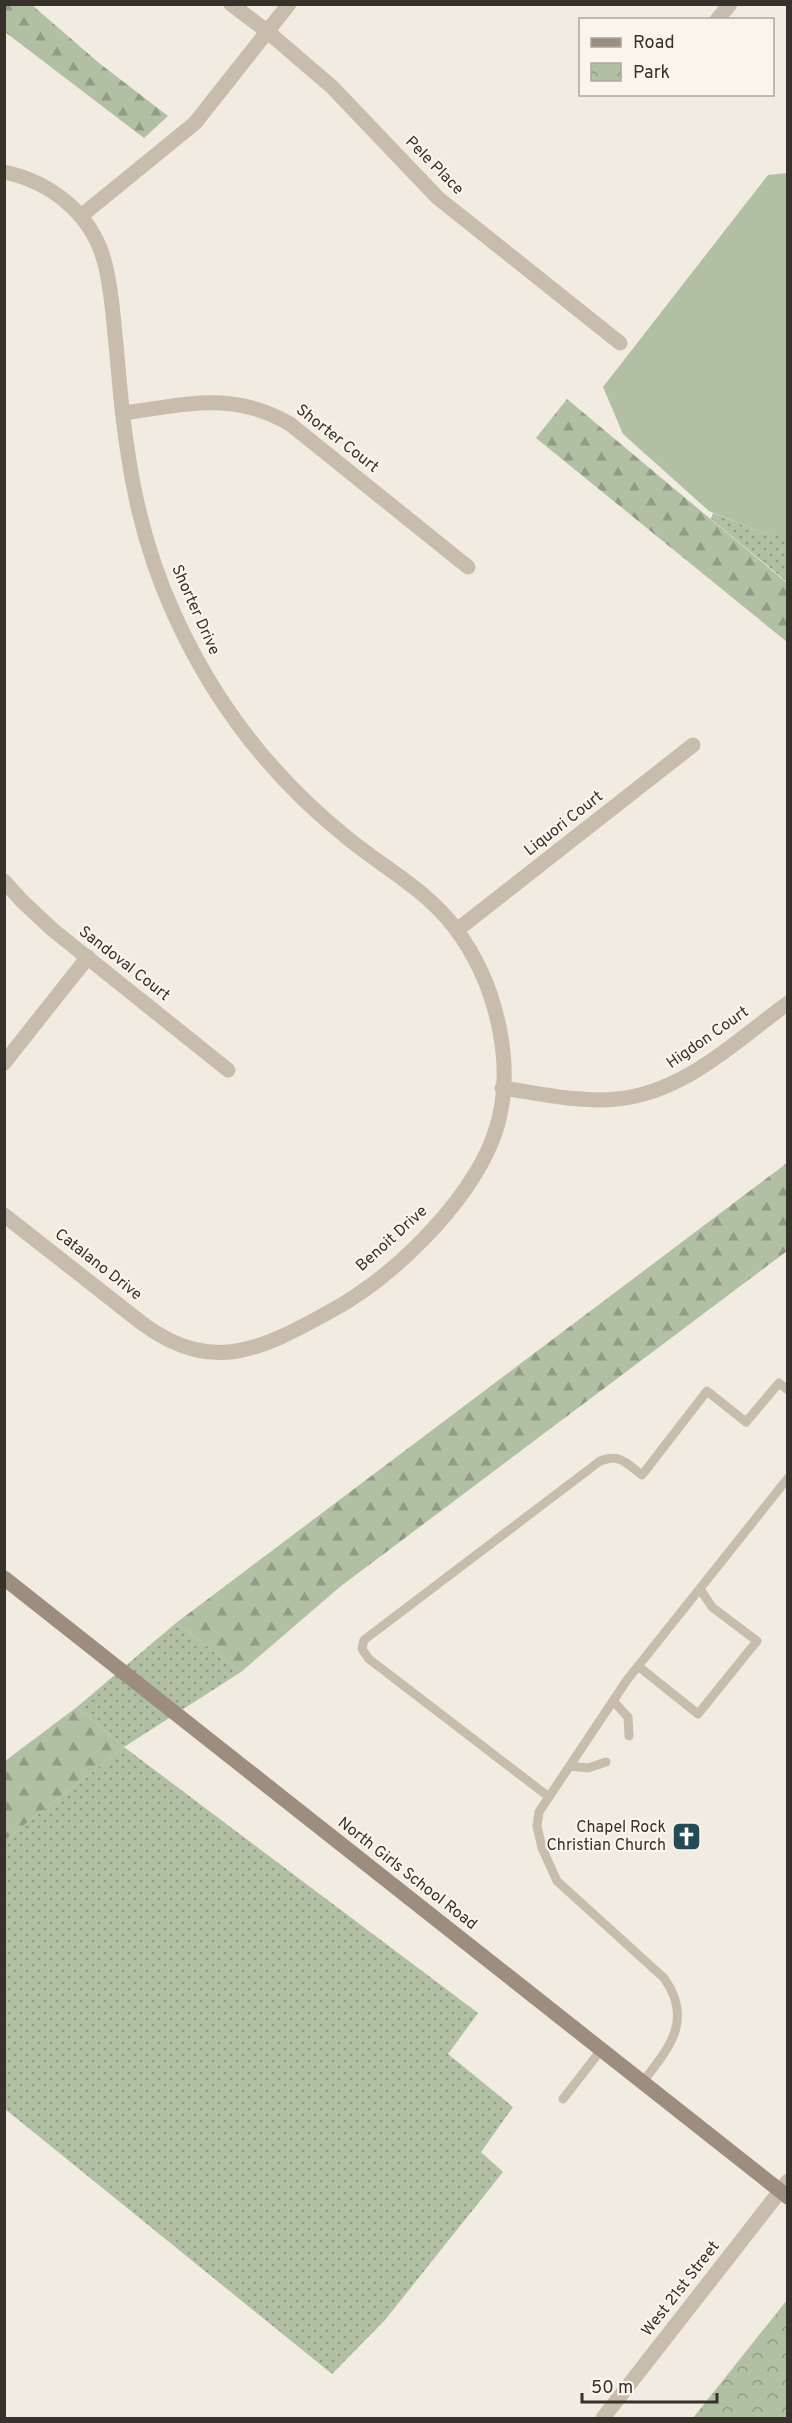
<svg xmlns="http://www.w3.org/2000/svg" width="792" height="2423" font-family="Overpass,sans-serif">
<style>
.grass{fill:url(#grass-dots)}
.forest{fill:url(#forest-firs)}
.park{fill:url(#park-crowns)}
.pitch{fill:#b1bfa2}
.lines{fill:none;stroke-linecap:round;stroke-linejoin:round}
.service{stroke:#c8bdad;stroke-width:9}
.minor{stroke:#c8bdad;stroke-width:15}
.tertiary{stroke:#c8bdad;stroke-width:15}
.secondary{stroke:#9c8d7f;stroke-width:15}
.labels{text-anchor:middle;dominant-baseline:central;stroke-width:4.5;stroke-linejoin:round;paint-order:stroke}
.street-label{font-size:16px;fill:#37312b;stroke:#f9f5ed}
.poi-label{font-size:16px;fill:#37312b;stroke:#f9f5ed;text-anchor:end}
</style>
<defs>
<pattern id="grass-dots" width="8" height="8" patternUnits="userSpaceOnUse" patternTransform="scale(1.5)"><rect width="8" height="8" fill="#b1bfa2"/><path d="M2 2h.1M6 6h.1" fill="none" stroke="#919c84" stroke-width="1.8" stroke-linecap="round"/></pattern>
<pattern id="forest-firs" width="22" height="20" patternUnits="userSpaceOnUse" patternTransform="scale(1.5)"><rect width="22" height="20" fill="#b1bfa2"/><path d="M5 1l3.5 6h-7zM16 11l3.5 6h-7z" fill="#919c84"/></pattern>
<pattern id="park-crowns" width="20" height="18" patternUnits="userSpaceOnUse" patternTransform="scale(1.5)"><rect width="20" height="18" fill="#b1bfa2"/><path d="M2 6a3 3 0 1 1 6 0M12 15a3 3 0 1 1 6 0" fill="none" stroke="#919c84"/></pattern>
</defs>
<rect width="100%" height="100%" fill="#f1ebe1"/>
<g class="grass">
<path d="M713,513L765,534L787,532V582L711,519Z"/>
<path d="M176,1623L241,1672L124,1747L478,2013L448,2054L513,2107L481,2152L503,2172L385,2320L332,2374L5,2109V1840L124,1747L77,1707Z"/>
</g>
<g class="forest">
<path d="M4,5H32L99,63L168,116L144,138L5,32Z"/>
<path d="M567,399L787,583V642L536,438Z"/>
<path d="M787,1163V1251L341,1586L241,1672L176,1623Z"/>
<path d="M77,1707L124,1747L5,1840V1761Z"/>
</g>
<path class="park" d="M787,2300V2418H693Z"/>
<path class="pitch" d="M787,173V533L765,534L709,511L623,434L603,387L768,175Z"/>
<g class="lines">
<g class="service">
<path d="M638,1666L698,1714L757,1641L712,1607L700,1589"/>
<path d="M613,1701L628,1717L629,1736"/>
<path d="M570,1766L588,1768L606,1762"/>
<path d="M549,1797L369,1659L362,1649L364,1640L600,1461C620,1453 626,1463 642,1475L707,1391L746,1422L779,1383L788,1390"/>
<path d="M642,2083C669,2048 694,2020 664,1978L557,1881L542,1848L537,1826L539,1812L627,1680L788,1478"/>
<path d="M563,2099L601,2050"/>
</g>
<g class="minor">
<path d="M231,4L268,32L332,87L438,198L620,343"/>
<path d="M717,20L730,4"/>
<path d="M4,172C52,182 93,215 105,264C111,287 113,312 115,335C119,373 121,410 127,447C135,505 150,562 175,616C214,702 272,777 345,836C382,867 426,889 455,928C498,985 519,1073 492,1141C465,1207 391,1279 329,1312C262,1349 213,1375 143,1324L4,1215"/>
<path d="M81,216L195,123L289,4"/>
<path d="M123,413C186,405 232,390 290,424L468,567"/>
<path d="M4,881L22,901L53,930L228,1070"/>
<path d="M457,930L693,745"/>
<path d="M4,1063L88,957"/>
<path d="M502,1088C539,1093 579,1103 617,1099C684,1093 736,1041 788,1003"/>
</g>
<path class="tertiary" d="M603,2418L788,2181"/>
<path class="secondary" d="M4,1578L788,2197"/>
</g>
<defs>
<symbol id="church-square" viewBox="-11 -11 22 22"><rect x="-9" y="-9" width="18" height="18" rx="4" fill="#244c55" stroke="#f9f5ed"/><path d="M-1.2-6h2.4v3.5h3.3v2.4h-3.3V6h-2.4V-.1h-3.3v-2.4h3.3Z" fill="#fff"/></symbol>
</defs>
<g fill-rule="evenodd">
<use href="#church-square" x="670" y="1820" width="33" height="33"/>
</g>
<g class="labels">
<g class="street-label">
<text transform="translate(434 166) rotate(45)">Pele Place</text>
<text transform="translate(337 439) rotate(38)">Shorter Court</text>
<text transform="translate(195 610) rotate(66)">Shorter Drive</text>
<text transform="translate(564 824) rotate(-38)">Liquori Court</text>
<text transform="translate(124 964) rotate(38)">Sandoval Court</text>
<text transform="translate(708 1038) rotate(-35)">Higdon Court</text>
<text transform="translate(392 1239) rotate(-42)">Benoit Drive</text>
<text transform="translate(98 1265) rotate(38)">Catalano Drive</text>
<text transform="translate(407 1874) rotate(38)">North Girls School Road</text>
<text transform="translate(681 2289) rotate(-52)">West 21st Street</text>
</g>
<g class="poi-label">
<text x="666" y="1828">Chapel Rock<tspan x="666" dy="18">Christian Church</tspan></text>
</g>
</g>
<rect width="792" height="2423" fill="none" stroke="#37312b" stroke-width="12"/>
<rect x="579" y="18" width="195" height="78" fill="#f9f5ed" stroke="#aba79f" stroke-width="1.5"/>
<rect x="591" y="38" width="30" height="9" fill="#9c8d7f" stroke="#aba79f" stroke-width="1.5"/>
<text x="633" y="48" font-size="18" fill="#37312b">Road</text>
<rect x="591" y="63" width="30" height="18" fill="url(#park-crowns)" stroke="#aba79f" stroke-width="1.5"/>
<text x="633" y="78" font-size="18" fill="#37312b">Park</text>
<path d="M582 2393v9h135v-9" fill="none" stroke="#37312b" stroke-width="3"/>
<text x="591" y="2393" font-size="18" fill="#37312b" stroke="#f9f5ed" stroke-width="4.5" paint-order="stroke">50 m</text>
</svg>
